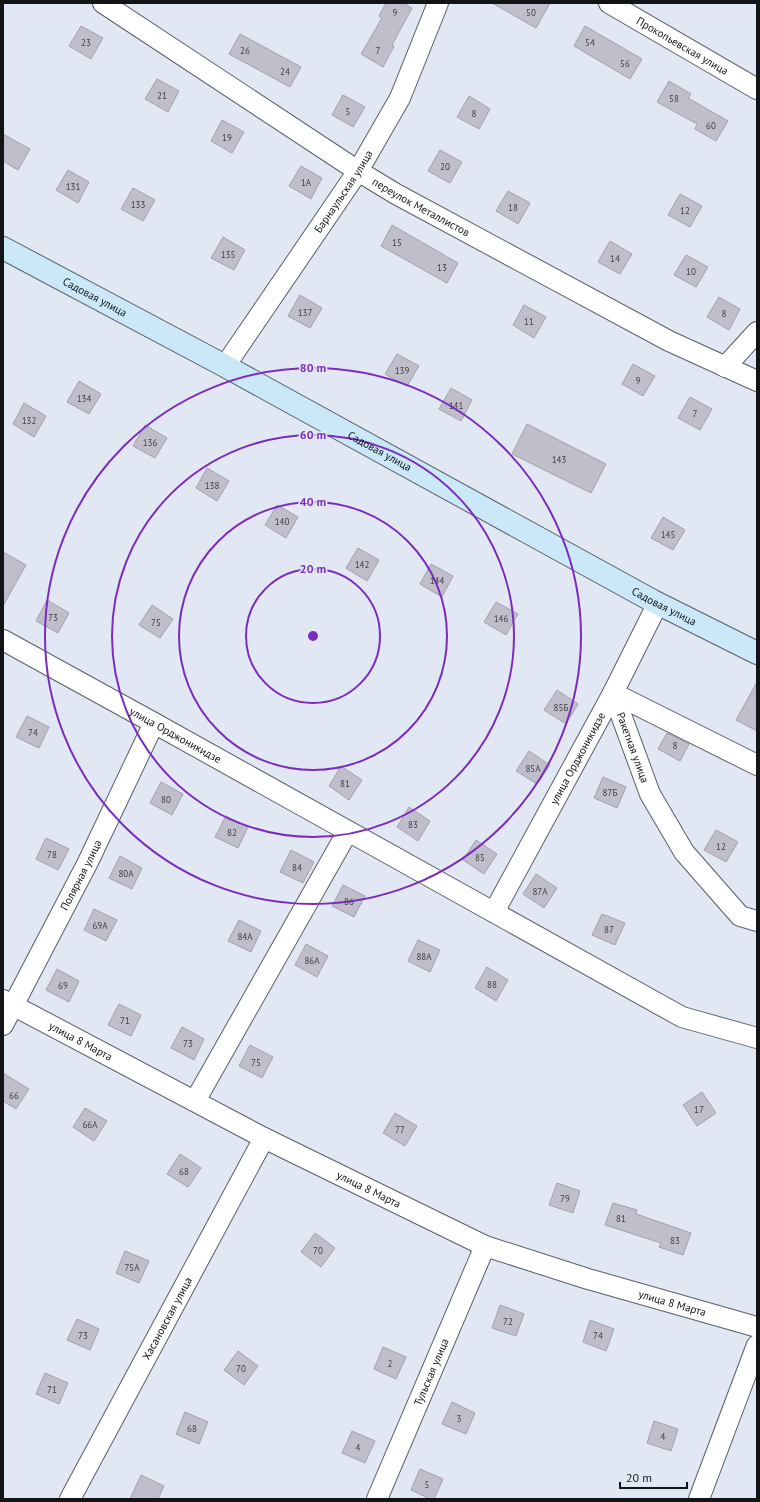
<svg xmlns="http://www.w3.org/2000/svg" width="760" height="1502" font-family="'PT Sans',sans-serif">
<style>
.building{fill:#c0beca;stroke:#a2a0ac}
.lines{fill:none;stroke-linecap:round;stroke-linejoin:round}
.street-casing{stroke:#595e67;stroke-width:22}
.secondary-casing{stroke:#595e67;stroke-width:24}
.street{stroke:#fff;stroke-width:20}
.secondary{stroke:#cae8f7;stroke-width:22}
.ring{fill:none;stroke:#7b2cbf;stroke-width:2}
.labels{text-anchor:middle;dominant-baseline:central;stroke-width:3.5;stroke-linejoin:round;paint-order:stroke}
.number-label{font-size:9px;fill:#3e3e44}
.street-label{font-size:11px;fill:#121417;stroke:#e2e8f3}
.centre{fill:#7b2cbf;stroke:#e2e8f3;stroke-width:2}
.ring-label{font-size:12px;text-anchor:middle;font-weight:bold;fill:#7b2cbf;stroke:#e2e8f3;stroke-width:3.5;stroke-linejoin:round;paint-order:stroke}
</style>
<rect width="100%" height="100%" fill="#e2e8f3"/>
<g class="building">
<path d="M386,3H403L412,8L392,45L394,46L383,67L361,54L382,18L379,16Z"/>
<path d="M492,3H550L536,28Z"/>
<path d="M81,26L103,38L91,59L69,46Z"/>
<path d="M585,26L642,59L630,79L574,46Z"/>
<path d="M240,34L301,67L290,87L229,54Z"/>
<path d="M157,79L179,91L168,112L145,99Z"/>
<path d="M669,81L691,94L688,98L728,121L716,141L695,129L697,124L657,102Z"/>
<path d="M343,95L365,107L353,127L332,115Z"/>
<path d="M469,96L490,109L479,129L457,117Z"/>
<path d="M222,120L244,132L232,153L211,141Z"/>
<path d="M3,134L30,149L18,170L3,161Z"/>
<path d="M440,150L462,162L450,183L428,171Z"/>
<path d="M301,166L322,178L311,199L289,186Z"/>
<path d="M68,170L89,182L78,203L56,190Z"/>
<path d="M133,188L155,200L143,221L121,209Z"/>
<path d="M508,191L530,203L518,224L496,211Z"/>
<path d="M680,194L702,206L690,227L668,215Z"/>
<path d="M392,225L458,263L447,283L381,246Z"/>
<path d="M223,237L245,250L234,270L211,258Z"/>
<path d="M610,241L632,254L620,274L598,262Z"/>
<path d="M686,255L708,267L696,287L674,275Z"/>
<path d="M300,295L322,308L310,328L288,316Z"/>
<path d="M719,297L740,309L729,330L707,317Z"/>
<path d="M524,305L546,317L534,338L513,325Z"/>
<path d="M397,354L419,366L407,386L385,374Z"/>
<path d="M633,364L655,376L643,396L622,384Z"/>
<path d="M79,381L101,394L89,414L67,402Z"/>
<path d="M451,388L472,400L461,421L439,409Z"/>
<path d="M690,397L712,409L700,430L678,418Z"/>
<path d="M24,403L46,416L34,437L13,424Z"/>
<path d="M527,424L606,464L591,493L512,454Z"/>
<path d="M145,425L167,438L155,458L133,446Z"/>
<path d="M207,468L229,481L217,501L196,488Z"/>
<path d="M277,505L298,517L286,538L265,525Z"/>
<path d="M663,517L685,530L673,550L651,538Z"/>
<path d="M358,548L379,560L367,581L346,568Z"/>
<path d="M3,552L26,565L3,606Z"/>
<path d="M431,564L453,576L442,597L420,584Z"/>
<path d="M47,600L69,613L58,633L36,621Z"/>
<path d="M496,602L518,614L506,635L484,622Z"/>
<path d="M152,605L173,619L160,638L139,625Z"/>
<path d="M757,682V731L736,720Z"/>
<path d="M557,690L578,704L566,724L544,710Z"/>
<path d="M27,716L49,727L39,748L16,737Z"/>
<path d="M667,733L689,744L680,761L658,749Z"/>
<path d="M529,751L550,765L537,784L516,771Z"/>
<path d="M341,766L362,780L349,800L329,786Z"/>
<path d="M603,777L626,787L617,808L594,798Z"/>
<path d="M161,782L183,794L172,815L150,803Z"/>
<path d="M409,807L430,821L418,841L397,827Z"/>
<path d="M226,816L248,827L238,848L215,837Z"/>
<path d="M716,830L738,842L726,862L704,850Z"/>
<path d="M46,838L69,849L58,870L36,859Z"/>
<path d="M476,840L497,854L484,874L463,860Z"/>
<path d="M291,850L314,862L303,883L280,872Z"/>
<path d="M120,856L142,868L132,889L109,878Z"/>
<path d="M536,874L557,888L544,908L523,894Z"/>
<path d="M343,885L365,896L354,917L332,906Z"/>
<path d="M94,909L117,920L106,941L84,930Z"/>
<path d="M602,914L625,923L615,945L592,935Z"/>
<path d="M239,920L261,931L251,952L228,941Z"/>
<path d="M418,940L440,950L430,972L408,961Z"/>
<path d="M306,944L328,956L317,977L295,965Z"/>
<path d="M487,967L508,980L496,1001L475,988Z"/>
<path d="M57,969L79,981L69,1002L46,990Z"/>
<path d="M119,1004L141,1015L131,1036L108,1025Z"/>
<path d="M182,1027L204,1039L194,1060L171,1048Z"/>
<path d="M250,1045L273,1057L262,1078L239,1066Z"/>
<path d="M3,1073L29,1089L16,1109L3,1101Z"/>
<path d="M702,1092L716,1113L697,1126L683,1105Z"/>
<path d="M85,1108L107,1121L94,1141L73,1127Z"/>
<path d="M395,1113L417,1126L405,1146L383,1133Z"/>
<path d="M180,1154L201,1168L188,1187L167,1174Z"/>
<path d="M557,1183L580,1191L573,1213L549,1205Z"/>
<path d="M613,1203L637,1210L636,1214L691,1233L683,1255L659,1247L661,1243L605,1225Z"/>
<path d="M315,1233L335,1248L321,1267L301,1252Z"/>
<path d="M125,1251L149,1261L139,1283L116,1273Z"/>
<path d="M500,1305L524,1314L516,1336L492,1328Z"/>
<path d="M77,1319L99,1329L90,1350L67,1340Z"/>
<path d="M590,1320L614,1329L606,1351L583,1342Z"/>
<path d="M383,1347L406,1357L396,1379L374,1369Z"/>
<path d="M238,1351L258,1366L244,1385L224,1370Z"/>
<path d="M45,1373L68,1383L59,1404L36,1394Z"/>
<path d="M452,1402L475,1413L466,1434L442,1424Z"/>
<path d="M185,1412L208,1422L199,1444L176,1434Z"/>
<path d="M654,1421L678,1429L671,1451L647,1443Z"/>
<path d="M352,1431L375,1441L365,1463L342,1453Z"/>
<path d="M420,1469L443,1479L434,1499H430L411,1490Z"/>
<path d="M141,1475L164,1486L158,1499H130Z"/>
</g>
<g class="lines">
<defs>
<g id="street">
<path id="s1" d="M103,3L358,171L396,194L669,341L757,381"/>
<path id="s2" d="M609,3L757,89"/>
<path id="s3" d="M225,366L358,171L400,98L438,3"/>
<path d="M725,367L757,332"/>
<path id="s4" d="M3,640L154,723L682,1017L757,1038"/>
<path id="s5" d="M613,693L650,794L684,852L740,916L757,921"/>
<path d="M613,693L757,765"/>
<path id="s6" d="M494,912L613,693L658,603"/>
<path id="s7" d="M3,1000L264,1138L485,1246L588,1279L757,1327"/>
<path id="s8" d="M3,1025L88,862L154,723"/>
<path d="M195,1101L348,831"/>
<path id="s9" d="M70,1499L264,1138"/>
<path id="s10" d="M377,1499L485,1246"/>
<path d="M699,1499L757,1345"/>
</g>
<g id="secondary">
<path id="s11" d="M3,248L225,366L653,601L757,653"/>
</g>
</defs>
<use href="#street" class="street-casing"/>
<use href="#secondary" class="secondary-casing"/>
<use href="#street" class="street"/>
<use href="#secondary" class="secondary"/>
</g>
<g class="ring">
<circle cx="313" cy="636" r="67"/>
<circle cx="313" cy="636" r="134"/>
<circle cx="313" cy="636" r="201"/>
<circle cx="313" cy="636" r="268"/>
</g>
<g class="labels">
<g class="number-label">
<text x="395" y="12">9</text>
<text x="531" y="12">50</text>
<text x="86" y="42">23</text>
<text x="590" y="42">54</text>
<text x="245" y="50">26</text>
<text x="378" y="50">7</text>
<text x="625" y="63">56</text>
<text x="285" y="71">24</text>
<text x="162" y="95">21</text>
<text x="674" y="98">58</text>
<text x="348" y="111">5</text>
<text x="474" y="113">8</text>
<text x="711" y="125">60</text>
<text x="227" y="137">19</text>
<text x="445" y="166">20</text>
<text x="306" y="182">1А</text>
<text x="73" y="186">131</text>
<text x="138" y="204">133</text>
<text x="513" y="207">18</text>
<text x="685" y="210">12</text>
<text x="397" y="242">15</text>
<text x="228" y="254">135</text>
<text x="615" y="258">14</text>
<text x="442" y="267">13</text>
<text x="691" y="271">10</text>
<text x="305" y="312">137</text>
<text x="724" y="313">8</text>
<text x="529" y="321">11</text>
<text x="402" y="370">139</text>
<text x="638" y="380">9</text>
<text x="84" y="398">134</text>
<text x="456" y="405">141</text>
<text x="695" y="413">7</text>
<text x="29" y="420">132</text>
<text x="150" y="442">136</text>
<text x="559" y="459">143</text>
<text x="212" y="485">138</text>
<text x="282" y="521">140</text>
<text x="668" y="534">145</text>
<text x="362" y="564">142</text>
<text x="437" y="580">144</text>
<text x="53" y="617">73</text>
<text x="501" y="618">146</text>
<text x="156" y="622">75</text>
<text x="561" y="707">85Б</text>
<text x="33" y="732">74</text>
<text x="675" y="745">8</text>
<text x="533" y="768">85А</text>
<text x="345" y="783">81</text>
<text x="610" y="792">87Б</text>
<text x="166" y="799">80</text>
<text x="413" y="824">83</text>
<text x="232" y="832">82</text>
<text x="721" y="846">12</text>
<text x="52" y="854">78</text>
<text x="480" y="857">85</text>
<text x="297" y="867">84</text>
<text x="126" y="873">80А</text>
<text x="540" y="891">87А</text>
<text x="349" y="901">86</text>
<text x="100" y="925">69А</text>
<text x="609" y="929">87</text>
<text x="245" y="936">84А</text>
<text x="424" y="956">88А</text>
<text x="312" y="960">86А</text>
<text x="492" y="984">88</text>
<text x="63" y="985">69</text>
<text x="125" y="1020">71</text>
<text x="188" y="1043">73</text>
<text x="256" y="1062">75</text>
<text x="14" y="1095">66</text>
<text x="699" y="1109">17</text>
<text x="90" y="1124">66А</text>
<text x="400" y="1129">77</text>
<text x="184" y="1171">68</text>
<text x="565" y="1198">79</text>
<text x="621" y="1218">81</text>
<text x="675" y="1240">83</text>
<text x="318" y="1250">70</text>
<text x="132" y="1267">75А</text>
<text x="508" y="1321">72</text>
<text x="83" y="1335">73</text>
<text x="598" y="1335">74</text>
<text x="390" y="1363">2</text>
<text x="241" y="1368">70</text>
<text x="52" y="1389">71</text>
<text x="459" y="1418">3</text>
<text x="192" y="1428">68</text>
<text x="663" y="1436">4</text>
<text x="358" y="1447">4</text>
<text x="427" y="1484">5</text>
</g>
<g class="street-label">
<text stroke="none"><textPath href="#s2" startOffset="85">Прокопьевская улица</textPath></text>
<text stroke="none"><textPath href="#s3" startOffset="211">Барнаульская улица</textPath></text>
<text stroke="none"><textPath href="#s1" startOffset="378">переулок Металлистов</textPath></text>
<text stroke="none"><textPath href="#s11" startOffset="104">Садовая улица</textPath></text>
<text stroke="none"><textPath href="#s11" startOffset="428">Садовая улица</textPath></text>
<text stroke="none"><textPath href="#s11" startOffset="752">Садовая улица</textPath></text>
<text stroke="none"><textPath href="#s4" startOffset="197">улица Орджоникидзе</textPath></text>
<text stroke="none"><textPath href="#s5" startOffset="58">Ракетная улица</textPath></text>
<text stroke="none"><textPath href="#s6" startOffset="175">улица Орджоникидзе</textPath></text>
<text stroke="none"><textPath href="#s8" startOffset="169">Полярная улица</textPath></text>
<text stroke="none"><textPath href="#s7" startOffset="88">улица 8 Марта</textPath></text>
<text stroke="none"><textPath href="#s7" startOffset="412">улица 8 Марта</textPath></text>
<text stroke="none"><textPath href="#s7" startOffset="737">улица 8 Марта</textPath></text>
<text stroke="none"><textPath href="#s9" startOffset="205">Хасановская улица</textPath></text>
<text stroke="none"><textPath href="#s10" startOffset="138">Тульская улица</textPath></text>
</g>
</g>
<circle cx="313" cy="636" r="6" class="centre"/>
<g class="ring-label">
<text x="313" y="372">80 m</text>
<text x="313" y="439">60 m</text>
<text x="313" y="506">40 m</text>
<text x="313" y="573">20 m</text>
</g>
<rect width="760" height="1502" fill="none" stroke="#121417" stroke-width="8"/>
<path d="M620 1482v6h67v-6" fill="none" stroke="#121417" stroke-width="2"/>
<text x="626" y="1482" font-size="12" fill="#121417" stroke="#e2e8f3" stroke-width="3" paint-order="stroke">20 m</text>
</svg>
